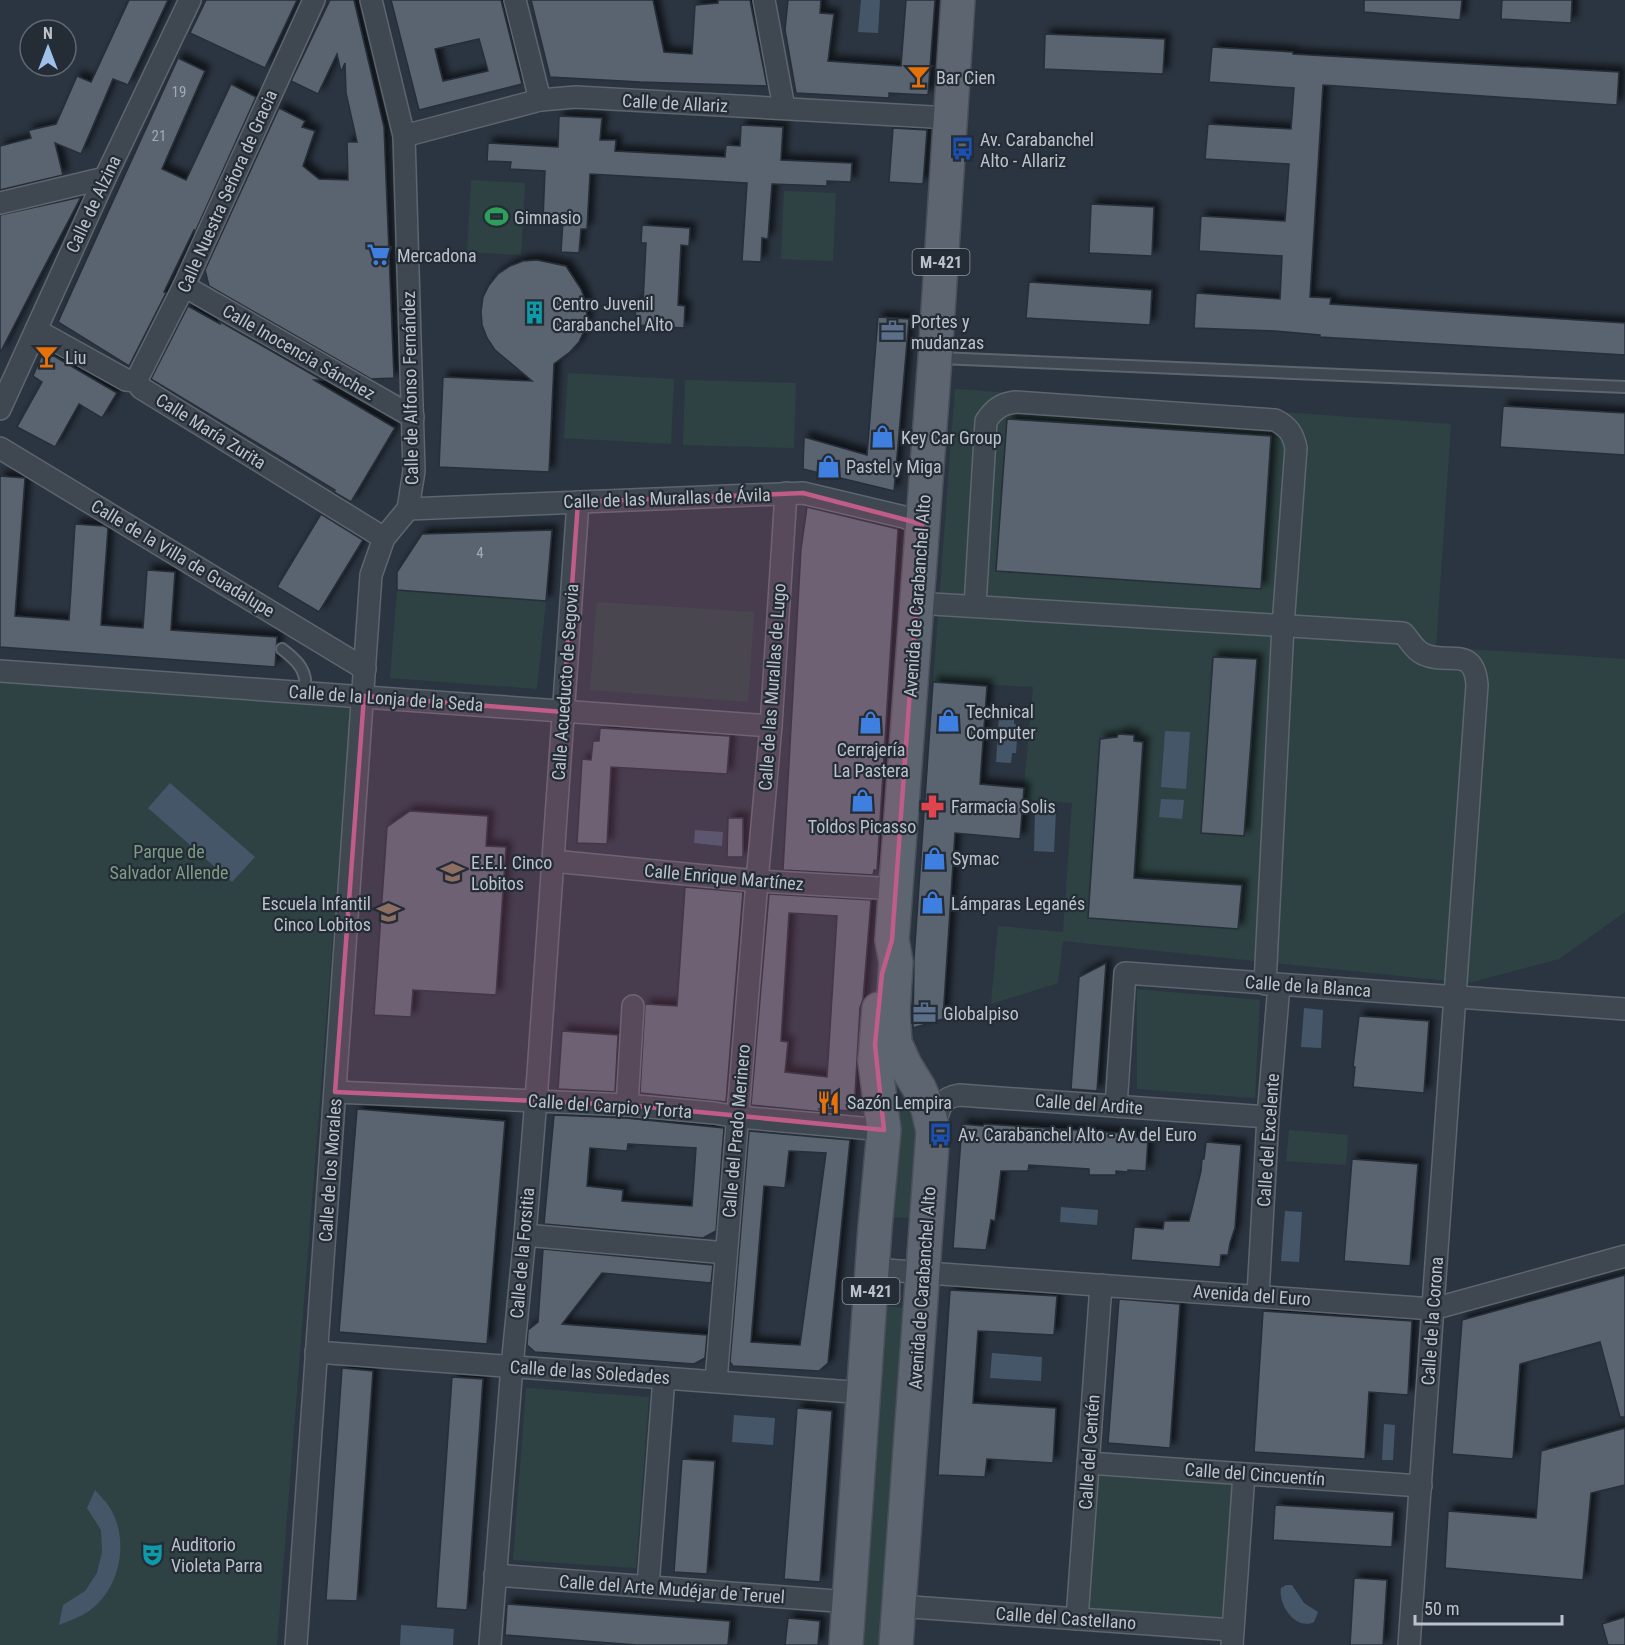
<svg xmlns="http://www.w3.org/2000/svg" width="1625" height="1645" font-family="'Roboto Condensed',sans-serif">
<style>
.green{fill:#2e4243}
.water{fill:#455669}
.building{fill:#5a6370;stroke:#262e38;stroke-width:1.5;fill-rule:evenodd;filter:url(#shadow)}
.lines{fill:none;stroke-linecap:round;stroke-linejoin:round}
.lane-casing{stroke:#5d656e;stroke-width:14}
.street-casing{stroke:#5d656e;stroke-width:24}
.primary-casing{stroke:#49505a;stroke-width:36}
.lane{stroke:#3f4751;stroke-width:10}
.street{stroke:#3f4751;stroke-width:21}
.primary{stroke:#5d6670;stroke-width:33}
.marked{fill:#c05c88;fill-opacity:0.2;stroke:#c05c88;stroke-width:4.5;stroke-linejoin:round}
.labels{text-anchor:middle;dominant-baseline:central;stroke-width:4.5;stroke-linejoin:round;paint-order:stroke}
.number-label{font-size:15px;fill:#a4aab4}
.shield{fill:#242c36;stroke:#8e959e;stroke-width:1.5}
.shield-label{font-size:16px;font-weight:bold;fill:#bcc2cb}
.poi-label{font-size:18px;fill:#bcc2cb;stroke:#242c36;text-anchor:start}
.street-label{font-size:18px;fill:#bcc2cb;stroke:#242c36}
.park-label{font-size:18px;fill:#7d9d84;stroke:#242c36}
</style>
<defs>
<filter id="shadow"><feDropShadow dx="5.5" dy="-5.5" stdDeviation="3" flood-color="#0009"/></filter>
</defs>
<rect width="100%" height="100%" fill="#2b3541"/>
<g class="green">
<path d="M471,180L525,183L521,255L467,252Z"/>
<path d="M784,191L836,193L833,261L781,259Z"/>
<path d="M568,373L674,379L671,444L564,438Z"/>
<path d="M685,380L796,383L794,448L683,445Z"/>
<path d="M955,389L1451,424L1436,647L1625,659V912L1559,959L1468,983L1063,941L1058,983L991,1004L998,926L1063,932L1072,803L1023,799L1033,687L933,682Z"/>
<path d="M397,590L546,601L537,689L390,678Z"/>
<path d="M597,602L754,612L748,702L590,690Z"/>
<path d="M0,677L351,705L277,1645H0Z"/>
<path d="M1137,989L1260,1000L1255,1098L1137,1089Z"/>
<path d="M889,1108L913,1109L918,1120L914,1218L885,1217Z"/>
<path d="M1289,1130L1348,1135L1346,1165L1286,1161Z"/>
<path d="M883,1306L905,1308L882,1645H861Z"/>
<path d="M526,1388L649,1397L636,1568L513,1560Z"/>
<path d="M1088,1463L1244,1474L1233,1630L1077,1619Z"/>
</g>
<g class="water">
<path d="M861,0H880L878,33L858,32Z"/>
<path d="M999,717L1014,718V724L1018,725L1016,753H1012L1011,763L996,762Z"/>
<path d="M1165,731L1190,732L1186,789L1161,787Z"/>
<path d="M170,783L255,857L232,882L148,808Z"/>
<path d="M1161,799L1184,800L1182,819L1159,817Z"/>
<path d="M1035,811H1056L1054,852L1034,851Z"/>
<path d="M695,830L723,832L722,846L694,843Z"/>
<path d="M1304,1008L1323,1010L1321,1048L1301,1047Z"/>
<path d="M1061,1207L1098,1210L1097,1225L1060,1222Z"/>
<path d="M1285,1211L1302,1212L1299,1262L1281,1261Z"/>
<path d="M992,1353L1042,1357L1041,1381L990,1378Z"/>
<path d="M734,1415L775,1418L773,1445L732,1442Z"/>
<path d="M1384,1424L1395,1425L1393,1460H1382Z"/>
<path d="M95,1490C100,1496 106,1501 110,1508C130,1541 120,1589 89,1611C80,1617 69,1621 59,1625L63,1605L85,1591L97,1573L102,1552L101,1530L87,1508Z"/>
<path d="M1286,1585H1292L1304,1603L1318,1612L1314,1622C1296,1631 1278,1605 1281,1588Z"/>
<path d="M401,1625L454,1629L453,1645H400Z"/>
</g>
<g class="building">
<path d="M129,0H168L128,85L113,79L81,154L55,143L63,175L0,190V146L31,138L29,132L26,131L56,124L77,76L91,82Z"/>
<path d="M206,0H297L265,68L190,33Z"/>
<path d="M330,0H354L384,127L394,378L371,379L209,286L205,270L279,108L305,121L302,127L315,131L303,166L319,179L348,180L347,142H357L346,93L345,63L341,72L337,54L318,94L291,81Z"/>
<path d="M391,0H501L522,84L419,110ZM479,39L488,71L443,81L435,49Z"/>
<path d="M531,0H653L664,52L692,54L695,5L718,3V0H750L767,86L640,82L550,77Z"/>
<path d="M788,0H821L820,13L834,14L828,61L901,66L906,0H935L928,95L889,93V98L796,93L785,30Z"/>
<path d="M1364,0H1462L1460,20L1364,12Z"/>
<path d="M1502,0H1572L1571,23L1501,19Z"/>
<path d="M1045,34L1165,39L1163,74L1044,69Z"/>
<path d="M1212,47L1293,52V54L1619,72L1617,105L1323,85L1310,297L1331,298L1330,304L1625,323V355L1320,337V335L1275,331L1194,328L1196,293L1280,299L1282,256L1199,251L1201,216L1285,221L1289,164L1205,159L1208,124L1291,129L1294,88L1209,82Z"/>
<path d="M178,58L205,71L162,169L186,180L231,84L256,97L195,232L194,230L164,292L166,293L129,366L58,322Z"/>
<path d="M559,116L602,118L600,140H616L615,151L725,157L726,145L740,146L741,125L783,127L781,160L852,163L851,182L827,181V186L772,184L768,239L762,238L761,262L742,261L747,183L590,174L587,229H581L579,253L561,252L563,220L543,219L545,171L510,169L511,162L487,161L488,143L558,147Z"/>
<path d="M893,128L927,130L923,184L889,182Z"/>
<path d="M81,197L38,279L0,353V215Z"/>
<path d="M1091,204L1154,207L1152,256L1089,253Z"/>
<path d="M642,225L690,228L689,246L681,245L678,305L685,306L684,328L635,325L636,303H643L646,243H641Z"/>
<path d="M537,260L566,266L581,289L586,302L587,316L585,329L579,342L570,352L554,364L549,472L439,467L443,377L532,381L495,350L487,338L482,325L481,311L483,297L489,285L498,274L510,266L523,261Z"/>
<path d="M1029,282L1152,290L1150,325L1026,318Z"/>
<path d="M188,306L220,324L219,321L322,380H314L395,428L351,502L334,492L335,490L151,379Z"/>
<path d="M878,317L909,319L894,491L803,469L804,437L867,455Z"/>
<path d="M54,356L117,393L102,418L79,404L55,447L17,427L42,382L33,376L41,357Z"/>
<path d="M1503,406L1625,413V455L1500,447Z"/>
<path d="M1007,419L1271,436L1261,589L996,571Z"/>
<path d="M0,476L25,478L15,616L69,620L75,524L104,526L108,528L101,625L143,628L147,570L175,572L171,630L277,637L275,667L0,647Z"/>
<path d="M807,507L898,529L877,870H874L873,875L783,870L801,549Z"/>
<path d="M321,514L363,540L319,612L277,587Z"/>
<path d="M552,530L546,601L397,590V572L422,534Z"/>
<path d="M1213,657L1257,659L1244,836L1201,833Z"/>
<path d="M933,682L987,686L980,784L1024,788L1020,839L955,833L943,1019L913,1028L914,958Z"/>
<path d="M600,728L730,736L727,774L611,767L607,844L577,843L582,759L591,760L593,741H599Z"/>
<path d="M1118,734L1134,735V741L1143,742L1134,878L1242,885L1238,929L1088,918L1100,739L1117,737Z"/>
<path d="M410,811L488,816L486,846L506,847L496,995L413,990L411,1017L374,1015L387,827Z"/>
<path d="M728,818H743V857H727Z"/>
<path d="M685,887L743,892L726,1102L640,1093L645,1004L677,1006Z"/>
<path d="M769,894L871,900L863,999L860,1008L854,1111L819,1109L822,1112L751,1105ZM789,913L837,916L827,1077L785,1072L788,1042L781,1041Z"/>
<path d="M1106,963L1097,1091L1071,1089L1079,977Z"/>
<path d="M1359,1016L1429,1021L1424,1093L1353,1087L1355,1067H1353Z"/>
<path d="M562,1031L618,1035L615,1092L558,1089Z"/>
<path d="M357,1109L505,1121L487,1344L339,1332Z"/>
<path d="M554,1115L626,1118L724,1128L716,1231L703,1238L544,1224ZM628,1144L696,1148L692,1206L622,1201L623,1190L587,1186L590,1148L627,1151Z"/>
<path d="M962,1124L983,1126L984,1124L1136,1134V1137L1148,1138L1146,1171L1128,1170V1172L1116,1171V1175H1089V1169L1029,1165L1028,1171H1001L995,1221L991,1220L986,1250L953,1248Z"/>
<path d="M749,1131L850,1140L828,1363L819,1371L733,1366L730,1362ZM789,1151L826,1153L800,1345L751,1342L764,1186L785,1188Z"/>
<path d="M1206,1142L1241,1145L1235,1228L1230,1243L1228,1255H1221L1220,1267L1131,1260L1134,1227L1163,1229L1164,1221H1189L1201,1171L1202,1159H1204Z"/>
<path d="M1352,1159L1418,1164L1410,1266L1344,1261Z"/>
<path d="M543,1249L713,1265L711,1283L602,1273L562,1324L707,1335L705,1358L694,1364L535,1352L527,1345L528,1330L538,1322Z"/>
<path d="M1625,1275V1417H1620L1600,1342L1520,1364L1513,1459L1452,1454L1462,1320Z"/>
<path d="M950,1290L1057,1296L1054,1335L978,1331L973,1403L1056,1408L1053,1463L987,1459L985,1477L938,1475Z"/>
<path d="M1119,1299L1180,1304L1170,1448L1108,1443Z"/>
<path d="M1263,1311L1412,1321L1408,1395L1369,1392L1365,1459L1254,1452Z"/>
<path d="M342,1368L373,1371L357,1601L326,1600Z"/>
<path d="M452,1377L483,1379L467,1610L436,1608Z"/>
<path d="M797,1408L832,1411L820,1582L784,1579Z"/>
<path d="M1625,1428V1485L1591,1493L1583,1580L1445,1568L1448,1511L1536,1518L1541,1451Z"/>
<path d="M682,1459L715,1461L707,1574L674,1572Z"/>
<path d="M1275,1505L1394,1512L1392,1547L1273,1540Z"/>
<path d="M1354,1578L1387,1580L1383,1645H1350Z"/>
<path d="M507,1604L730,1621L728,1645H637L505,1635Z"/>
<path d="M1625,1617V1645H1608L1602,1624Z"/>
<path d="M788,1618L820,1621L818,1645H785Z"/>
</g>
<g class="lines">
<defs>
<g id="lane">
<path d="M939,358L1625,387"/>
<path d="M282,649C298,661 308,671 305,692"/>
</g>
<g id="street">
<path d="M515,0L540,100"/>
<path d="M764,0L784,108"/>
<path d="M404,136L540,100L576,97L950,118"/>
<path d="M0,203L105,178"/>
<path d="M184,286L413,417"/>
<path d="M36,330L126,380L136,381L141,388L384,538"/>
<path d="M136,381L184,286L314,0"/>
<path d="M0,409L105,178L190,0"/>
<path d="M0,448L365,669"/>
<path d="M408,509L803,493L904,517L922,524"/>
<path d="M916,603L1403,633C1410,640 1414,650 1423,654C1448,666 1474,644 1477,685L1409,1645"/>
<path d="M975,606L986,421C994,409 1001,404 1015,402L1275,420C1289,427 1293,434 1296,448L1283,626L1265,984"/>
<path d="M0,671L771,726"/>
<path d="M553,861L757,881L896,889"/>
<path d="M335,1092L627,1105L714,1113L738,1117L884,1130"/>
<path d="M627,1105L633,1006"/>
<path d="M1116,1106L1125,973L1625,1009"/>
<path d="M934,1128C939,1111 939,1098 959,1095L1268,1117"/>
<path d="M525,1235L726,1253"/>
<path d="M872,1269L1433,1309L1625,1256"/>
<path d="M1258,1295L1268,1117L1279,985"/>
<path d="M316,1352L865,1393"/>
<path d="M716,1381L757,881L771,726L786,493"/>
<path d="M1088,1463L1421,1486"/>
<path d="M495,1575L849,1602"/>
<path d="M648,1586L664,1378"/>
<path d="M898,1606L1233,1630"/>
<path d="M1077,1619L1101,1285"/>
<path d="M296,1645L371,575L384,538L408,509L414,471L404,136L371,0"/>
<path d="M490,1645L512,1366L525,1235L538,1074L578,502"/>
<path d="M1232,1645L1244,1474"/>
</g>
<g id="primary">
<path d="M846,1645L875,1227L884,1130L875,1061L879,1009"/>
<path d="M896,1645L933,1131L928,1109L919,1088L905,1065L895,1043L893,1012L896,962L892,940L935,358L958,0"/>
</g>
</defs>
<use href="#lane" class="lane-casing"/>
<use href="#street" class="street-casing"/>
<use href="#primary" class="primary-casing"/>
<use href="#lane" class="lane"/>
<use href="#street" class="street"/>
<use href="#primary" class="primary"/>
</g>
<path class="marked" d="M803,493L922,524L892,940L882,974L875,1045L884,1130L627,1105L335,1092L364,696L563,712L578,502Z"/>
<defs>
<symbol id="bar-bare" viewBox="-9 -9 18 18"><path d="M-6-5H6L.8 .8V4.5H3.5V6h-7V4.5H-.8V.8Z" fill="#e8710a" stroke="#242c36" stroke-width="2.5" paint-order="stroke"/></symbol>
<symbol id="bus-bare" viewBox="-9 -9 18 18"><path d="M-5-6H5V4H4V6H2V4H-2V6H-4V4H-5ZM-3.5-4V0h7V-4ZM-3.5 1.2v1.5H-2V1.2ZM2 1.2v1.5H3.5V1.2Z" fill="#1a4fb4" stroke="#242c36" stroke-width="2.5" paint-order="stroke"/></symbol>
<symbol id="stadium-bare" viewBox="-9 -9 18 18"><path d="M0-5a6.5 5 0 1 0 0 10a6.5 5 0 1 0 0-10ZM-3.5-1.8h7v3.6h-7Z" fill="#2e9e5b" stroke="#242c36" stroke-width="2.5" paint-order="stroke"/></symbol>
<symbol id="supermarket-bare" viewBox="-9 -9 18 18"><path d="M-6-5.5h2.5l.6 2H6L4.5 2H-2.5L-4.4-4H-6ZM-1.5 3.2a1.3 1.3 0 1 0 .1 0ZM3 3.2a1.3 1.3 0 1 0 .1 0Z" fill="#3f7fe0" stroke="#242c36" stroke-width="2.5" paint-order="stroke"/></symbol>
<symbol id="building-bare" viewBox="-9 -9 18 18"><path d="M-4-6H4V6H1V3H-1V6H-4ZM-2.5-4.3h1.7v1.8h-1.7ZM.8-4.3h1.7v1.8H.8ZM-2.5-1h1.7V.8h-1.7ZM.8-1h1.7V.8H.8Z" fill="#0f9aa8" stroke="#242c36" stroke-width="2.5" paint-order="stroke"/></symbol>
<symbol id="office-bare" viewBox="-9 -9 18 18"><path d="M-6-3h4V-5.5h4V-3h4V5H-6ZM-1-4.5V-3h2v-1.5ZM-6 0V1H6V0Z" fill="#5c6f8a" stroke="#242c36" stroke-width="2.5" paint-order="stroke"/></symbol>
<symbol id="shop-bare" viewBox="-9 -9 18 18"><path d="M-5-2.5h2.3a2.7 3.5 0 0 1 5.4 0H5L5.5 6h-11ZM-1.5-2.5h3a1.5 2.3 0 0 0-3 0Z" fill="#3f7fe0" stroke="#242c36" stroke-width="2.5" paint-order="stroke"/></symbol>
<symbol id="pharmacy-bare" viewBox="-9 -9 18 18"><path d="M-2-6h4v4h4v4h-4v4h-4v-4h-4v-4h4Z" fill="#e0444e" stroke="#242c36" stroke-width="2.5" paint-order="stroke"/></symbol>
<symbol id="school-bare" viewBox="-9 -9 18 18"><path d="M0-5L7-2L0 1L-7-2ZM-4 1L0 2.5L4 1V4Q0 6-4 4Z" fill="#8d6e63" stroke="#242c36" stroke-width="2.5" paint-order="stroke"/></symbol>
<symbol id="restaurant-bare" viewBox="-9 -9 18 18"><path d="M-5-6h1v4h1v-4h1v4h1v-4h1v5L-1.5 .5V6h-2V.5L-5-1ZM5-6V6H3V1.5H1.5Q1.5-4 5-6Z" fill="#e8710a" stroke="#242c36" stroke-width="2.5" paint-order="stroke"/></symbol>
<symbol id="theatre-bare" viewBox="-9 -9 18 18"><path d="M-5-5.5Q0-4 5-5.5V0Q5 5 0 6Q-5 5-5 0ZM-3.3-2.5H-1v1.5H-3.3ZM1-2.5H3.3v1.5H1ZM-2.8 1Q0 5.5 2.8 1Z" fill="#0f9aa8" stroke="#242c36" stroke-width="2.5" paint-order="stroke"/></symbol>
</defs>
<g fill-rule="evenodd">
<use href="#bar-bare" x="902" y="60" width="33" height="33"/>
<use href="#bus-bare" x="946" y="132" width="33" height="33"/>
<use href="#stadium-bare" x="480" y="200" width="33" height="33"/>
<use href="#supermarket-bare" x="362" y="238" width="33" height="33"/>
<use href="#building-bare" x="518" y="296" width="33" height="33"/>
<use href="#office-bare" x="876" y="314" width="33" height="33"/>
<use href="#bar-bare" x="30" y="340" width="33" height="33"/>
<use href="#shop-bare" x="866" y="420" width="33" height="33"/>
<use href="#shop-bare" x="812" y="450" width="33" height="33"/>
<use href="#shop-bare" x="932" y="704" width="33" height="33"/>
<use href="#shop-bare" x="854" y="706" width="33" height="33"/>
<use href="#shop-bare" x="846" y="784" width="33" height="33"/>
<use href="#pharmacy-bare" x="916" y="790" width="33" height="33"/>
<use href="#shop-bare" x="918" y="842" width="33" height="33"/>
<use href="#school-bare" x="436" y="856" width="33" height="33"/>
<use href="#shop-bare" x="916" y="886" width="33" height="33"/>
<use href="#school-bare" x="372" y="896" width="33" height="33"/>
<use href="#office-bare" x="908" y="996" width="33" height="33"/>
<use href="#restaurant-bare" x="812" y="1086" width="33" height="33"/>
<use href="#bus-bare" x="924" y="1118" width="33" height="33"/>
<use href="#theatre-bare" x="136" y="1538" width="33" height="33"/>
</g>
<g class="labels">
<g class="number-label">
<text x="179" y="92">19</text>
<text x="159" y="136">21</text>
<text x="480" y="553">4</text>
</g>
<g class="shield">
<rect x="912.5" y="249" width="57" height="26" rx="4.5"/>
<rect x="842.5" y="1278" width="57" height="26" rx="4.5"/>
</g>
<g class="shield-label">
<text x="941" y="262">M-421</text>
<text x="871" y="1291">M-421</text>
</g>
<g class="poi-label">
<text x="936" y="77">Bar Cien</text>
<text x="980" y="139">Av. Carabanchel<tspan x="980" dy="21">Alto - Allariz</tspan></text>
<text x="514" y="217">Gimnasio</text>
<text x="397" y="255">Mercadona</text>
<text x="552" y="303">Centro Juvenil<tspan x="552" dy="21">Carabanchel Alto</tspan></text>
<text x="911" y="321">Portes y<tspan x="911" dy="21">mudanzas</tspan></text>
<text x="65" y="357">Liu</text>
<text x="901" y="437">Key Car Group</text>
<text x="846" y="466">Pastel y Miga</text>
<text x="966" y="711">Technical<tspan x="966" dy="21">Computer</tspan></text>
<text x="871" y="749" text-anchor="middle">Cerrajería<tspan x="871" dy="21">La Pastera</tspan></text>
<text x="951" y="806">Farmacia Solis</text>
<text x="862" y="826" text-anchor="middle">Toldos Picasso</text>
<text x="952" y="858">Symac</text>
<text x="471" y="862">E.E.I. Cinco<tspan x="471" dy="21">Lobitos</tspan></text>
<text x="371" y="903" text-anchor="end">Escuela Infantil<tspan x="371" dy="21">Cinco Lobitos</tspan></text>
<text x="951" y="903">Lámparas Leganés</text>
<text x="943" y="1013">Globalpiso</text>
<text x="847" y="1102">Sazón Lempira</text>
<text x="958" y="1134">Av. Carabanchel Alto - Av del Euro</text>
<text x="171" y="1544">Auditorio<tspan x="171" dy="21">Violeta Parra</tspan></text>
</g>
<g class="street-label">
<text transform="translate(675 103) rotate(3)">Calle de Allariz</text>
<text transform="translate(227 191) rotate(-66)">Calle Nuestra Señora de Gracia</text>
<text transform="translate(93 204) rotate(-65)">Calle de Alzina</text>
<text transform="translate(299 352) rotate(30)">Calle Inocencia Sánchez</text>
<text transform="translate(410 388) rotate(-91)">Calle de Alfonso Fernández</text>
<text transform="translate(211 431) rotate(32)">Calle María Zurita</text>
<text transform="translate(667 498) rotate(-2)">Calle de las Murallas de Ávila</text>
<text transform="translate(183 558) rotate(31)">Calle de la Villa de Guadalupe</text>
<text transform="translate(917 596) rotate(-86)">Avenida de Carabanchel Alto</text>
<text transform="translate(565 682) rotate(-86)">Calle Acueducto de Segovia</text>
<text transform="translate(772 687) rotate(-86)">Calle de las Murallas de Lugo</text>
<text transform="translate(386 698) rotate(4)">Calle de la Lonja de la Seda</text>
<text transform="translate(724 877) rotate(5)">Calle Enrique Martínez</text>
<text transform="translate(1308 986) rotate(4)">Calle de la Blanca</text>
<text transform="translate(1089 1104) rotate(4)">Calle del Ardite</text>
<text transform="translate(610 1106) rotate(4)">Calle del Carpio y Torta</text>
<text transform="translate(736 1131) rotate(-85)">Calle del Prado Merinero</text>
<text transform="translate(1268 1140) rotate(-86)">Calle del Excelente</text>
<text transform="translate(330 1170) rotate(-86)">Calle de los Morales</text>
<text transform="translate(522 1253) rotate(-85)">Calle de la Forsitia</text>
<text transform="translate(922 1288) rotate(-86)">Avenida de Carabanchel Alto</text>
<text transform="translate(1252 1295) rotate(4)">Avenida del Euro</text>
<text transform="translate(1432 1321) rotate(-86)">Calle de la Corona</text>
<text transform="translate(590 1372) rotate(4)">Calle de las Soledades</text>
<text transform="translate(1089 1452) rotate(-86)">Calle del Centén</text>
<text transform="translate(1255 1474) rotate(4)">Calle del Cincuentín</text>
<text transform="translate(672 1589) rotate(4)">Calle del Arte Mudéjar de Teruel</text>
<text transform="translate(1066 1618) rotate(4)">Calle del Castellano</text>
</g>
<g class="park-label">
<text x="169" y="851">Parque de<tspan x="169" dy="21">Salvador Allende</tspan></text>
</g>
</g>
<g transform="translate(48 48)"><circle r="28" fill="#242c36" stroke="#616872" stroke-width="1.5"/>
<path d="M0-4.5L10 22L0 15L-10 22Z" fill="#a0c0ec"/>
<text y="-9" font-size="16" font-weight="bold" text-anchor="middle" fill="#bcc2cb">N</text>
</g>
<path d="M1415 1615v9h147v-9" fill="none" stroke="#bcc2cb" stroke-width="3"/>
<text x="1424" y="1615" font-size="18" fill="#bcc2cb" stroke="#242c36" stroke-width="4.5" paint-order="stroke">50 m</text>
</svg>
